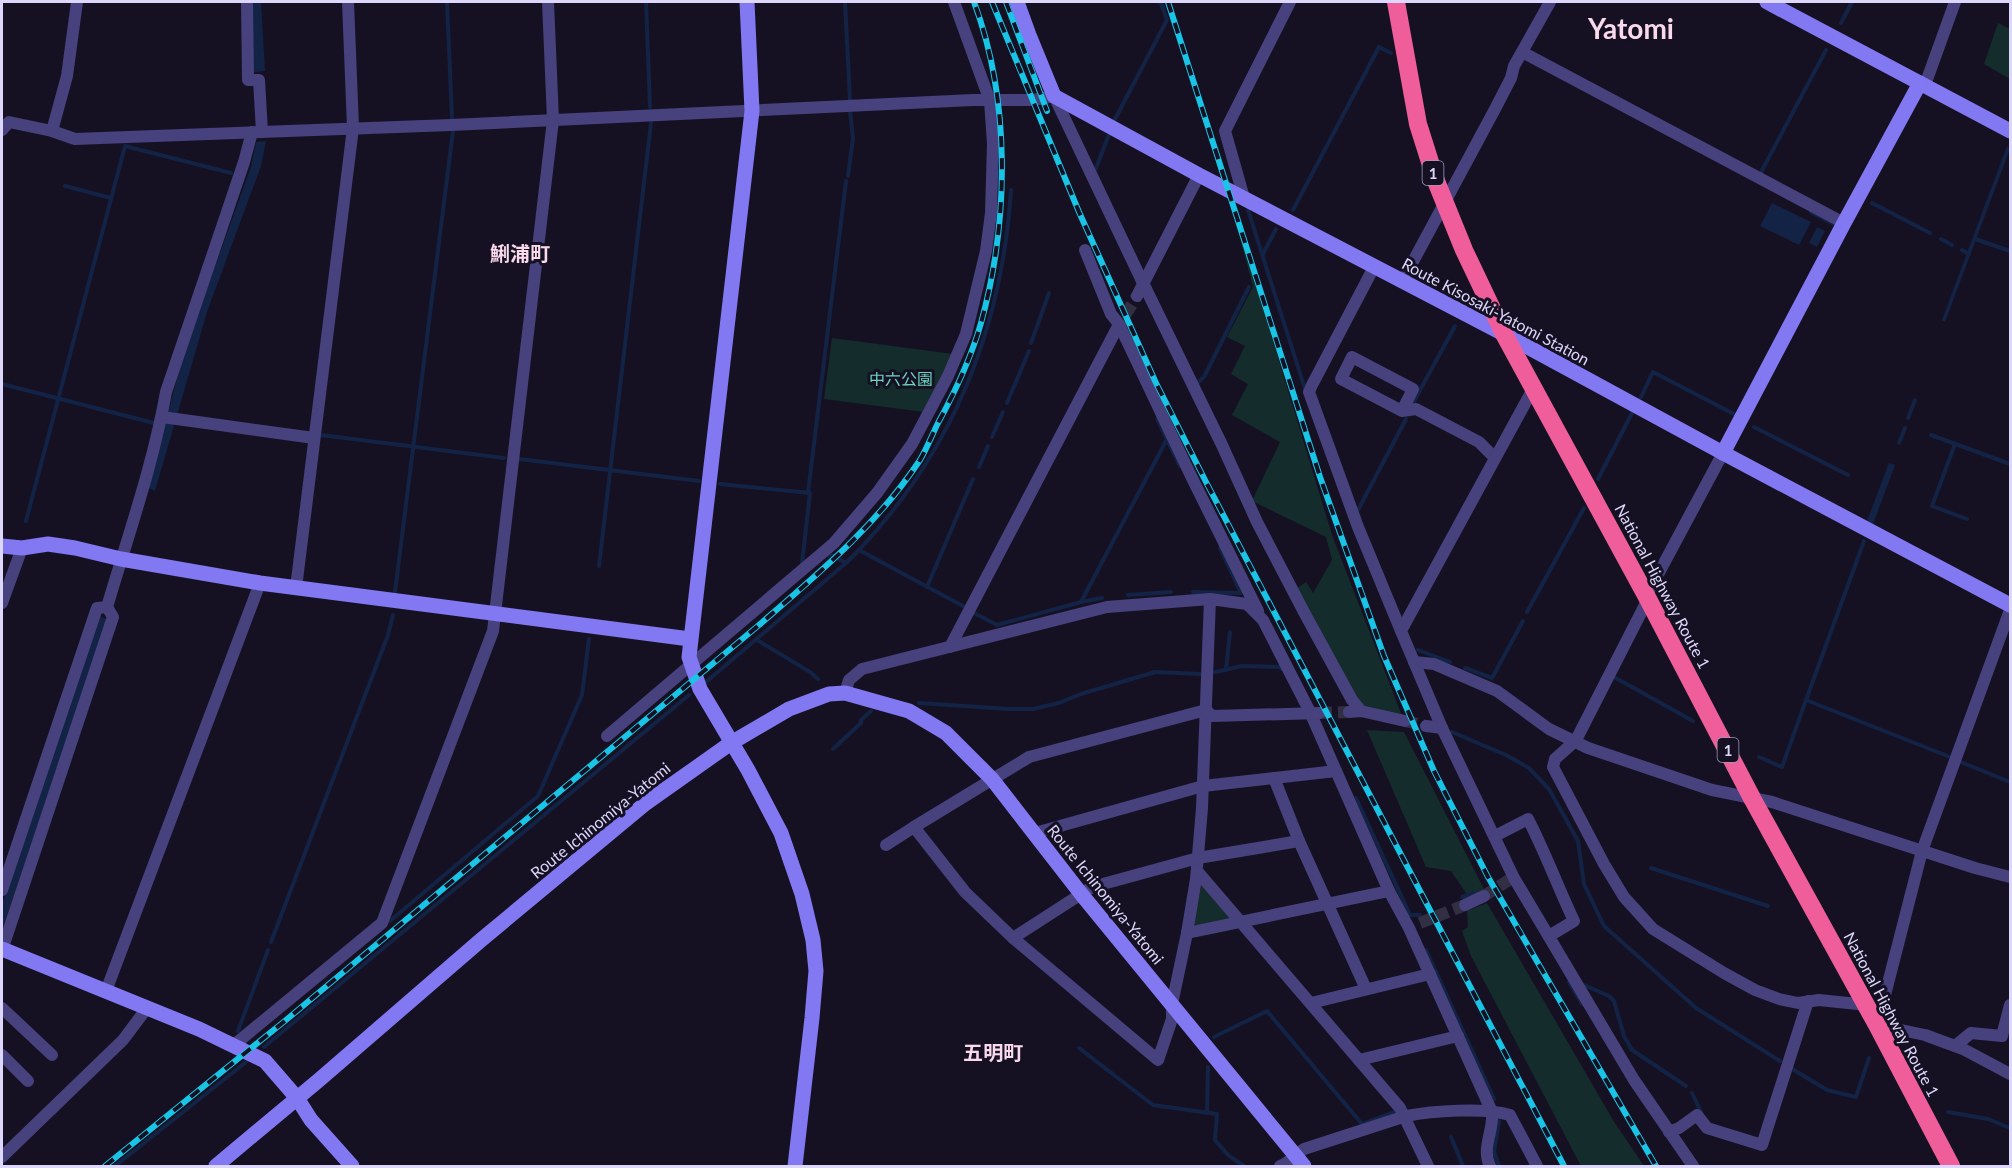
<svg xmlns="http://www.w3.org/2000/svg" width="2012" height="1168" font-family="Lato,'Noto Sans JP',sans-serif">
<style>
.green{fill:#142c2c}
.water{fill:#132345}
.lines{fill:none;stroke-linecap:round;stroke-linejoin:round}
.stream{stroke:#132345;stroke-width:4}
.street-tunnel{stroke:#332f43;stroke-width:12;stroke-dasharray:12 6;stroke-linecap:butt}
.street{stroke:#47417d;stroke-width:12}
.secondary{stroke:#8278f1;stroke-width:15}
.highway{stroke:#ef5e9a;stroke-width:18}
.rail-casing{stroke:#18c5e6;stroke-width:6}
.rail{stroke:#151123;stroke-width:4;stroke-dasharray:11;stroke-linecap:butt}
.street-bridge{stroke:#47417d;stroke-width:12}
.labels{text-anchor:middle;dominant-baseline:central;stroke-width:6;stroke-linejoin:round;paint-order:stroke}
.shield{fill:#151123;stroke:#a19cba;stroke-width:1.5}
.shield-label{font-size:15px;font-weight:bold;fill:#ddd7fb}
.street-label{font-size:16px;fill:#ddd7fb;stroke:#151123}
.park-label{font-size:16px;fill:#6ad4c0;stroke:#151123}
.quarter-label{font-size:20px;font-weight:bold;fill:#fbd9ec;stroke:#151123}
.town-label{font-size:28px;font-weight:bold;fill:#fbd9ec;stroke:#151123}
</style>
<rect width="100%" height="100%" fill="#151123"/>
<g class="green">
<path d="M1998,23L2010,29V79L1984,64Z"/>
<path d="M1229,197L1332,535L1402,716L1363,705L1352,694L1297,588L1306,582L1313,593L1332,560L1326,537L1252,501L1280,442L1232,415L1248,384L1231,374L1245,346L1227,337L1253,287Z"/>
<path d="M832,338L953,354L924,412L824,399Z"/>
<path d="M1367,730L1404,732L1486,893L1468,896L1451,871L1426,867Z"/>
<path d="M1202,883L1230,913L1229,920L1198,927L1193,923Z"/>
<path d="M1487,903L1613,1120L1644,1166H1581L1471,956L1462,931L1468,927L1467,911Z"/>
</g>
<g class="water">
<path d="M251,2H261L265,71L253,72Z"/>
<path d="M266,141L261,166L207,312L155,491L148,488L184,352L251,167L256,142Z"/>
<path d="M2007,146L2010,149L1945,322L1942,320Z"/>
<path d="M1772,203L1811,222L1799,245L1760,226Z"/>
<path d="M1817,227L1825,231L1817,247L1809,243Z"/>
<path d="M1889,463L1895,465L1873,524L1867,521Z"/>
<path d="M99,616L107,619L2,930V904Z"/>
</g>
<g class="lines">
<g class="stream">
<path d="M447,2L452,118"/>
<path d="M646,2L650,107"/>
<path d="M845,2L850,100"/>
<path d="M1841,23L1852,2"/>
<path d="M1113,123L1167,20L1161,3L1159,2"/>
<path d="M1094,173L1110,132"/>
<path d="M1760,174L1826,50"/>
<path d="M848,176L853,138L850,111"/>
<path d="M65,186L111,198"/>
<path d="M1872,203L1930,233"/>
<path d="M1248,210L1305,389"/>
<path d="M1293,210L1379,47L1391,53"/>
<path d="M1811,212L1834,224"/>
<path d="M1941,239L1952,245"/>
<path d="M1975,239L2010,251"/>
<path d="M1962,250L1969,254"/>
<path d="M1263,254L1276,229"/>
<path d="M1031,343L1049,293"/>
<path d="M1197,383L1204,377L1249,287"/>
<path d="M2,384L154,423"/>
<path d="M1641,397L1653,372L1734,414"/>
<path d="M1007,403L1029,351"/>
<path d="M1413,403L1455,326"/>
<path d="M1908,418L1915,400"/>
<path d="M1157,419L1180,466"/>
<path d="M1754,427L1848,475"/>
<path d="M321,435L504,458"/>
<path d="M1931,435L2010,464"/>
<path d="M992,437L1003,412"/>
<path d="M1899,443L1905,428"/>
<path d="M1955,444L1932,506L1967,519"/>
<path d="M519,459L699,481"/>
<path d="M979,467L988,446"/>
<path d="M1598,479L1632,413"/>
<path d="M720,484L810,493L802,563"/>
<path d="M808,493L846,181"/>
<path d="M1358,510L1406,419"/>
<path d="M26,521L125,146L231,173"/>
<path d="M1864,541L1806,700L1950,757"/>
<path d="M859,550C954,449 1002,328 1011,190"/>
<path d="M828,555L830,554L846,563L859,550L963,606"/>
<path d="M599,566L651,123"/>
<path d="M927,587L973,479"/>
<path d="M395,592L453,131"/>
<path d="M1193,592L1241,593L1220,548"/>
<path d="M1128,595L1171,592"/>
<path d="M1081,602L1166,441"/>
<path d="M1527,612L1584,508"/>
<path d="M974,613L997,625L1081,602L1102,598"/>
<path d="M757,640L810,672L818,679"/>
<path d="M1418,650L1450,662"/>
<path d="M1465,668L1492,678L1523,621"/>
<path d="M1226,670L1230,632"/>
<path d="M1215,672L1242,666L1280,667L1282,669"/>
<path d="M1614,677L1693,721"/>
<path d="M706,682L846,563"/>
<path d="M919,703L1009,709H1033L1059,703L1081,694L1155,672L1200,674"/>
<path d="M1452,732L1506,755L1529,768L1549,789L1578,841L1584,884L1604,926L1696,1008L1780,1061"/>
<path d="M833,749L861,723V720L871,711"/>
<path d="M1759,757L1782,767L1806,700"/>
<path d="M1958,761L2010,782"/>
<path d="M1356,798L1410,915H1420"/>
<path d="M1651,868L1768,906"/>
<path d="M1462,897L1473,893"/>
<path d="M390,921L538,796L582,695L589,639"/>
<path d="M271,942L388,635L393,615"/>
<path d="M1426,950L1494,1099"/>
<path d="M1569,982L1582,1004"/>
<path d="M1584,985L1609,996L1614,1001L1624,1036L1632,1050L1686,1086"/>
<path d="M238,1031L268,950"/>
<path d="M1214,1037L1267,1011L1362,1124L1394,1112"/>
<path d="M264,1047L689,695"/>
<path d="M1079,1048L1153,1105L1217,1114L1215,1140L1228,1155L1244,1166"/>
<path d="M1789,1067L1827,1090L1856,1097L1869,1058"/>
<path d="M1692,1093L1702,1114"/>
<path d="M1948,1112L1988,1119L2010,1128"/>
<path d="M1207,1113L1208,1067"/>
<path d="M1451,1137L1463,1166"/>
<path d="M115,1166L246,1062"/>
<path d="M1499,1166L1494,1152L1499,1121"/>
</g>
<g class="street-tunnel">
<path d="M1116,330L1137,296"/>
<path d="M1320,713L1349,712"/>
<path d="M1405,721L1426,726"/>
<path d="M1484,896L1509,880"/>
<path d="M1420,923L1465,905"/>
</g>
<g class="street">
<path d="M247,2L248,80H259L262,132"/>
<path d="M1522,52L1844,223"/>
<path d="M1925,85L1955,2"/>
<path d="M2,130L9,122L52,131L75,139L101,138L451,125L973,100H1033L1054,96L1141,279"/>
<path d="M52,131L67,76L77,2"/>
<path d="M1244,198L1225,131L1290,2"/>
<path d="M1085,250L1111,314L1119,324L1191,476L1258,611"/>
<path d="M1374,267L1312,385L1309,392L1358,527L1401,631"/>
<path d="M1402,282L1495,109L1511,78L1514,66L1550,2"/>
<path d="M1146,289L1222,445L1257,522L1305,614L1352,700L1361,711"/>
<path d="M1137,296L1199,175"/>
<path d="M1402,411L1413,389L1352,357L1341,379L1402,411L1416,409L1479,442L1495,458"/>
<path d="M162,417L314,438"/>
<path d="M296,588L353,128L348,2"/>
<path d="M1647,595L1723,453"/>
<path d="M2,603L22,548"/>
<path d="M950,647L1116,330"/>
<path d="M1414,662L1434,664L1497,691L1549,729L1588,748L1712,790L1772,802L1975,868L2010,877"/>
<path d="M845,693L849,680L862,669L1107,607L1210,599L1247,604L1263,620L1310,712L1389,891L1409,928L1492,1112C1494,1131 1481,1148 1490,1166"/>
<path d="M1206,710L1029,757L914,827L965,892L1013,938L1158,1060L1172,1019V1004L1187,933L1196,879L1202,808L1210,599"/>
<path d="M1206,710L1212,716L1320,713"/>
<path d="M1349,712L1361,711L1405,721"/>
<path d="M1426,726L1442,728L1401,631L1534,387"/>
<path d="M1442,728L1514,878L1634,1080L1693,1166"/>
<path d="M607,736L834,543L877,493L912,444L948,376L966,334L986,251L991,213L993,144L990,101L954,2"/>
<path d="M1574,742L1555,759L1553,767L1604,864L1624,897L1653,929L1724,973L1755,990L1779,999L1798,1003L1819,1000L1867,1005"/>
<path d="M1575,742L1648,599"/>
<path d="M1274,778L1299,841L1366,989"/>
<path d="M1035,833L1203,786L1336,771"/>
<path d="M1495,836L1528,819C1545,852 1558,887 1574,921L1549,936"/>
<path d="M886,845L914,827"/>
<path d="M1197,871L1400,1108L1428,1166"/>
<path d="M2,890L97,608L107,607C128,536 153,465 166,392L244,162L252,132"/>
<path d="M1465,905L1484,896"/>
<path d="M1187,933L1389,891"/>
<path d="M1013,938L1092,887L1198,858L1299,841"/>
<path d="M2,950L113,617L107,607"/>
<path d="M106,991L260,583"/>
<path d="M1885,995L1922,851L2010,610"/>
<path d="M1311,1003L1430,974"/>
<path d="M2,1008L52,1055"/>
<path d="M1877,1025L1925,1035L1963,1049L2010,1074"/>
<path d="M234,1045L382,923L493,631L553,120L548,2"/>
<path d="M1955,1046L1971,1033L2002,1036L2010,1005"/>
<path d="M2,1055L28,1081"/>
<path d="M1359,1060L1458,1036"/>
<path d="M1669,1132L1679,1128L1697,1115L1707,1128L1762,1145L1808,1001"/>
<path d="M2,1157L123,1040L147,1008"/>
<path d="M1280,1166C1290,1162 1295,1155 1304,1149L1406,1116C1432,1111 1485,1107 1510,1115L1537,1166"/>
</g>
<g class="secondary">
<path d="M747,2L752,111L689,657L700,689L748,770L781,833L802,894L813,940L816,971L812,1018L795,1166"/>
<path d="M1017,2L1029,35L1054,96L1199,175L1504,334L1723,453L2010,605"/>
<path d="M1767,2L2010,131"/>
<path d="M1723,453L1844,223L1920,83"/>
<path d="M2,546L22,548L48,544L75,548L121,559L260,583L690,639"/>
<path d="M2,949L199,1029L265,1061L297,1098L311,1120L352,1166"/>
<path d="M216,1166L319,1080L481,940L646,803L731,743L789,709L829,694L845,693L909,711L946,733L992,779L1082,895L1304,1166"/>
</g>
<path class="highway" d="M1396,2L1418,124L1436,181L1464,250L1504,334L1648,599L1753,800L1877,1025L1951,1166"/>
<defs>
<g id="rail">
<path d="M992,2L1079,212L1156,383L1206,482L1564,1166"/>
<path d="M1006,2L1047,111"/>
<path d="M1168,2L1320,477L1384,656L1434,771L1488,877L1656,1166"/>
<path d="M105,1166L286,1020L759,625C818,574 877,525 920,460C927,448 932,435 938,423C955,392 971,358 981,323C1009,222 1011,101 974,2"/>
</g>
</defs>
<use href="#rail" class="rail-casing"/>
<use href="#rail" class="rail"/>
<path class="street-bridge" d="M1141,279L1146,289"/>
</g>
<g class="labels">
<g class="shield">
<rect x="1422.5" y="161" width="21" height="24" rx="4.5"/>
<rect x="1717.5" y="738" width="21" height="24" rx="4.5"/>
</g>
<g class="shield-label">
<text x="1433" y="173">1</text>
<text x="1728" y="750">1</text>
</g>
<g class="street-label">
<text transform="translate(1496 311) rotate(28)">Route Kisosaki-Yatomi Station</text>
<text transform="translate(1663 586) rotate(62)">National Highway Route 1</text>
<text transform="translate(600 820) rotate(-39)">Route Ichinomiya-Yatomi</text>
<text transform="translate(1106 894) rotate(51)">Route Ichinomiya-Yatomi</text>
<text transform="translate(1892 1014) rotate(62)">National Highway Route 1</text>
</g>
<g class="park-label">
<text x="901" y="378">中六公園</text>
</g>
<g class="quarter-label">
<text x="520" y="253">鯏浦町</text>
<text x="993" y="1052">五明町</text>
</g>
<g class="town-label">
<text x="1631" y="28">Yatomi</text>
</g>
</g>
<rect width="2012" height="1168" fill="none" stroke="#ddd7fb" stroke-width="6"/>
</svg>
